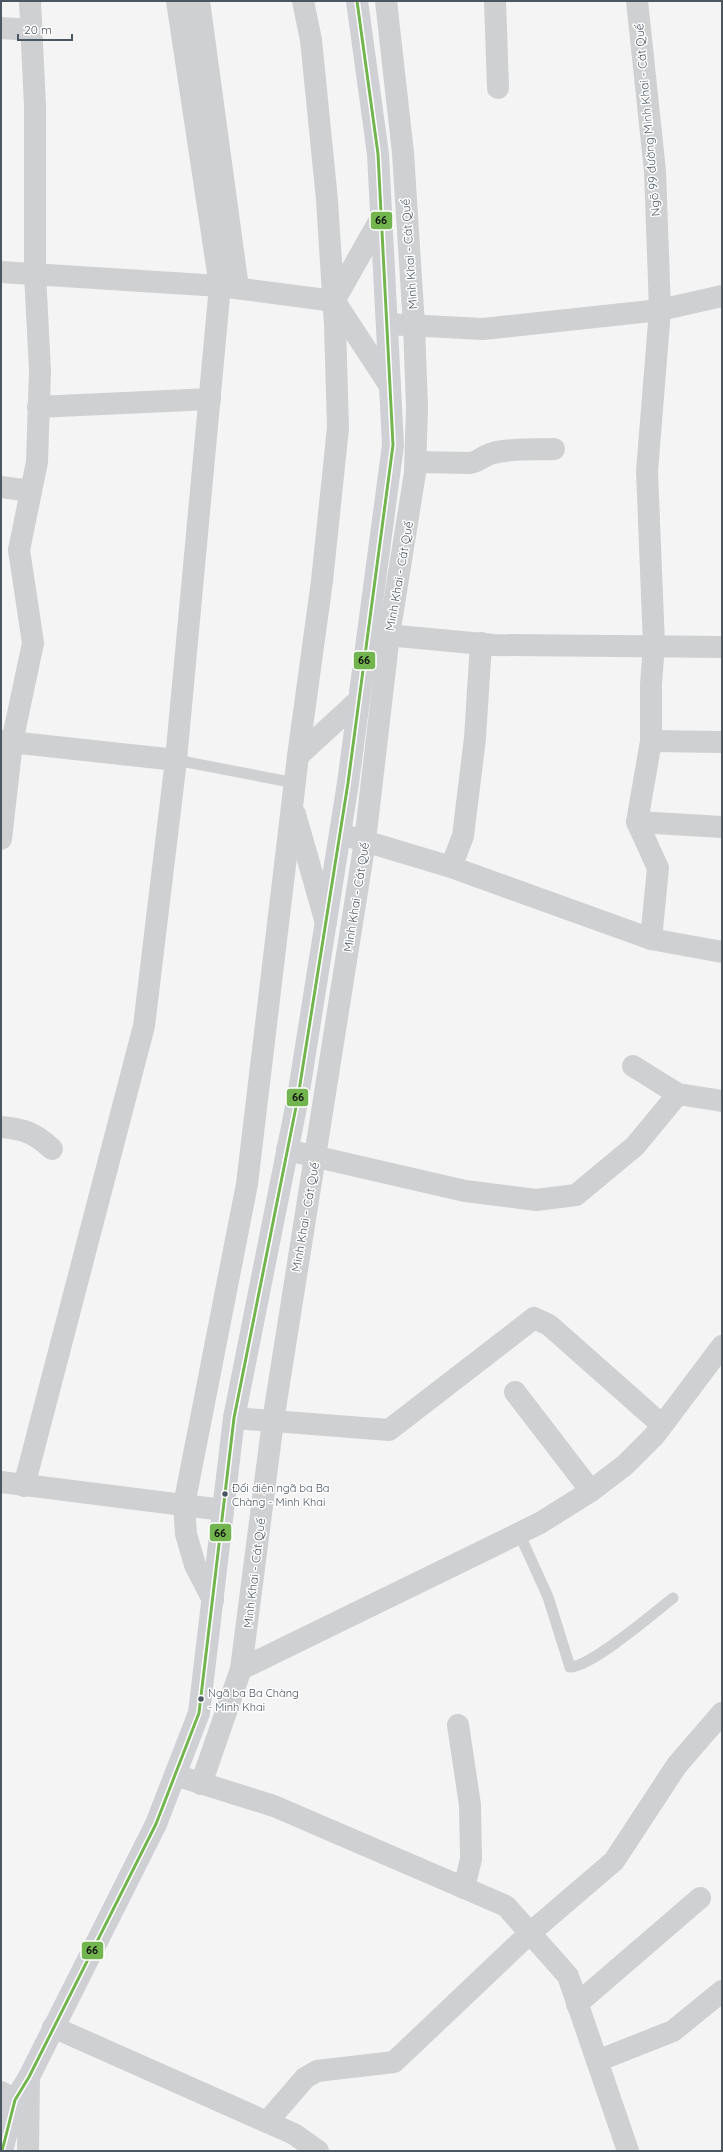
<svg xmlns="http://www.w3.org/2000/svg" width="723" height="2152" font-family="Quicksand,sans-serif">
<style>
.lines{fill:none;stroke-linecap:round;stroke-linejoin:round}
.service{stroke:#ced0d2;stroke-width:11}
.minor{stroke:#ced0d2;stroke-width:22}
.secondary{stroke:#ced0d4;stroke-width:22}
.bus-1-casing{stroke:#fff;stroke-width:6}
.bus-1{stroke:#72b54f;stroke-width:3}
.bus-dot{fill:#4a5661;stroke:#fff;stroke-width:1.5}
.labels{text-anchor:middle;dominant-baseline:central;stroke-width:3;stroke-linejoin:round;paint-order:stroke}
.bus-label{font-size:11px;fill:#4a5661;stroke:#fff;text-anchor:start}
.street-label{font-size:12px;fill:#4a5661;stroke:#fff}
.line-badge{stroke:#fff;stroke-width:1.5}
.pale-badge-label{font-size:11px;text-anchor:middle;font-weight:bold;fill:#111}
</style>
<rect width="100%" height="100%" fill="#f4f4f4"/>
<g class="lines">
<g class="service">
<path d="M176,760L295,783"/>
<path d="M519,1533L548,1597L570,1667C591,1667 654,1613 673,1598"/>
</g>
<g class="minor">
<path d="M199,1L238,288"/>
<path d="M495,1L498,88"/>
<path d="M637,1L655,171L660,310L647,471L654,645L651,684V741L637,822L658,868L651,939"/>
<path d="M1,28L32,30"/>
<path d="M1,272L220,286L334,301L381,218"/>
<path d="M335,302L390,386"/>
<path d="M387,324L483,329L660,310L722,296"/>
<path d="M38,407L210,399"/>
<path d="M416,462L470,463C479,462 484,455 493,453C512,448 534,450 554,449"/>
<path d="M1,487L31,491"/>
<path d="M376,634L494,645L722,647"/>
<path d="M1,741L176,760"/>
<path d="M651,741L722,742"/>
<path d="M298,756L359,700"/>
<path d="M295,814L326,923"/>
<path d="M637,822L722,827"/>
<path d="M351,837L451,867L651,939L722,952"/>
<path d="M1,839L12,742L33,643L19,550L37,462L40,371L35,274V106L30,1"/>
<path d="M451,867L463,836L475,738L481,643"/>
<path d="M633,1066L678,1094L722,1101"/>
<path d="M1,1127C24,1129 35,1133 52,1149"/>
<path d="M287,1150L465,1191L536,1200L576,1195L635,1146L678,1094"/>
<path d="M515,1392L591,1491"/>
<path d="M234,1418L389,1430L534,1318L549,1325L662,1425"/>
<path d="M1,1482L223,1510"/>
<path d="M24,1486L144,1026L176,760L220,286L177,1"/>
<path d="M213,1600L195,1565L186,1534L184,1505L247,1184L298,756L322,581L338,428L335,325L327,200L311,40L303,1"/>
<path d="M241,1669L540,1523L591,1491L625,1465L655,1435L722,1346"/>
<path d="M458,1725L470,1805L471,1859L464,1888"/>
<path d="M175,1775L274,1806L506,1906L568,1976L628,2151"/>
<path d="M201,1784L241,1669L273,1421L365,841L389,635L415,473L417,407L414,325L403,153L386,1"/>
<path d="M577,2004L700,1898"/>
<path d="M53,2027L294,2134L318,2151"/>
<path d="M597,2061L673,2031L722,1991"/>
<path d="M1,2092L15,2100"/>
<path d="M267,2122L305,2078L317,2071L394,2062L530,1933L614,1861L677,1765L722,1713"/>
<path d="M28,2151L29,2077"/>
</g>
<path class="secondary" d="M2,2151L15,2100L29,2077L156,1824L199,1713L234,1418L298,1097L348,783L393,445L378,154L357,1"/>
<defs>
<path id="bus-1" d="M2,2151L15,2100L29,2077L156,1824L199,1713L234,1418L298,1097L348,783L393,445L378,154L357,1"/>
</defs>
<use href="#bus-1" class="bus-1-casing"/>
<use href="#bus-1" class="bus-1"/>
</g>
<g class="bus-dot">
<circle cx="225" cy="1494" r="3.5"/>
<circle cx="201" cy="1699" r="3.5"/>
</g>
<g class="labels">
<g class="bus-label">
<text x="232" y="1488">Đối diện ngã ba Ba<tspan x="232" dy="14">Chàng - Minh Khai</tspan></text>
<text x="208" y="1693">Ngã ba Ba Chàng<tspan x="208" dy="14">- Minh Khai</tspan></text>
</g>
<g class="street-label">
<text transform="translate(647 120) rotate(-95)">Ngõ 99 đường Minh Khai - Cát Quế</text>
<text transform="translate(409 254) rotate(-94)">Minh Khai - Cát Quế</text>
<text transform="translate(399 576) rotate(-80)">Minh Khai - Cát Quế</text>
<text transform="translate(356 897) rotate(-81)">Minh Khai - Cát Quế</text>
<text transform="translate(305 1217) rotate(-80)">Minh Khai - Cát Quế</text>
<text transform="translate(254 1573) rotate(-83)">Minh Khai - Cát Quế</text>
</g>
</g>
<g class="line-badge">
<rect x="370" y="211" width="23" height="19" rx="4" fill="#72b54f"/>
<rect x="353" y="651" width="23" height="19" rx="4" fill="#72b54f"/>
<rect x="286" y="1088" width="23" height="19" rx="4" fill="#72b54f"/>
<rect x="209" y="1523" width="23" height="19" rx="4" fill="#72b54f"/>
<rect x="81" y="1941" width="23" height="19" rx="4" fill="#72b54f"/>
</g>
<g class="pale-badge-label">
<text x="381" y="224">66</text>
<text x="364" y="664">66</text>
<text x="298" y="1101">66</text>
<text x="220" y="1537">66</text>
<text x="92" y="1954">66</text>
</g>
<rect width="723" height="2152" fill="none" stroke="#4a5661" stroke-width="4"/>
<path d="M18 34v6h54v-6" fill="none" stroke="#4a5661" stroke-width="2"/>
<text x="24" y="34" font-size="12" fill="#4a5661" stroke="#ffffff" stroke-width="3" paint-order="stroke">20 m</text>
</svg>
